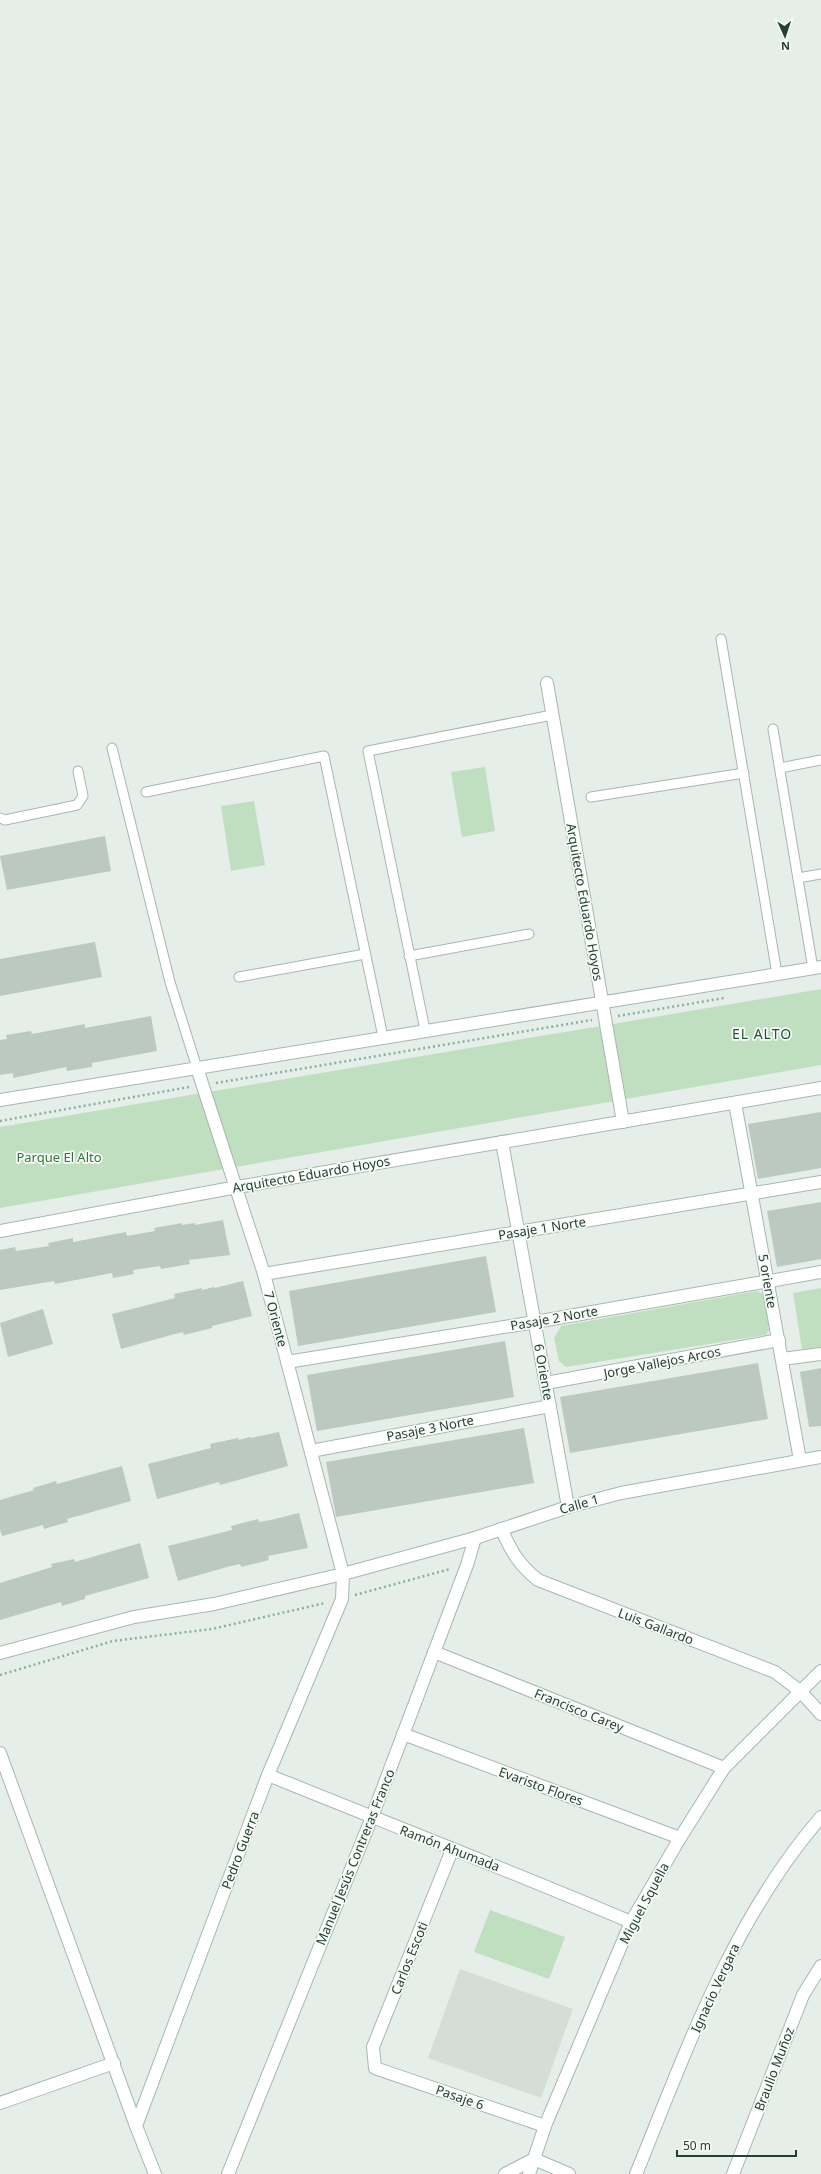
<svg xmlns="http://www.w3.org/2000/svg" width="821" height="2174" font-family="'Noto Sans',sans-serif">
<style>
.built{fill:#d4ded7}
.green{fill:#c0dfc1}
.building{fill:#bbc9c1}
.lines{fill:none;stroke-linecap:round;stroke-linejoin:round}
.lane-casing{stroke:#a8b7ae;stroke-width:11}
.street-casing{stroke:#a8b7ae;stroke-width:14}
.secondary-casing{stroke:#a5baae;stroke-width:14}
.path{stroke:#88b19a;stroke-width:2.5;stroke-dasharray:2 3;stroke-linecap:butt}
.lane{stroke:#fff;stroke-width:9}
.street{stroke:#fff;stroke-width:12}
.secondary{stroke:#fff;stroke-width:12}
.labels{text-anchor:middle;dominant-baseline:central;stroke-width:3.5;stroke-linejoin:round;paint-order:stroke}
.street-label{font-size:13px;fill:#254132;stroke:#f7fbf8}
.park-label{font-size:13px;fill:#30773a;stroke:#f7fbf8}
.neighbourhood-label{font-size:14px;letter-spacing:1px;fill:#21533a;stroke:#f7fbf8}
</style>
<rect width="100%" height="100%" fill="#e6eee9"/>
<path class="built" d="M460,1969L573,2009L541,2098L428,2058Z"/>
<g class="green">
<path d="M485,767L495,831L462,837L451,772Z"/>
<path d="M254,801L265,865L231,871L221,806Z"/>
<path d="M821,989V1065L0,1208V1127Z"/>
<path d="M821,1288V1347L802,1349L793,1293Z"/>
<path d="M757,1291L765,1295L772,1326L766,1335L566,1367L559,1361L554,1338L561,1326Z"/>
<path d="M490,1910L565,1937L549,1979L474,1952Z"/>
</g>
<g class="building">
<path d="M105,836L111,871L7,890L0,856Z"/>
<path d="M95,942L102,977L0,996V959Z"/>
<path d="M151,1016L157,1051L92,1063V1067L67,1071L66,1067L13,1078V1073L0,1075V1040L7,1039L6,1035L31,1031L32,1034L85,1024V1028Z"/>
<path d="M821,1112V1168L758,1179L748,1124Z"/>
<path d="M821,1202V1259L777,1267L767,1211Z"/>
<path d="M223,1220L230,1255L189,1260L190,1264L161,1269L160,1266L133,1270L134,1274L113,1278L112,1273L55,1284L54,1281L0,1290V1250L15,1247L16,1251L49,1246L48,1243L73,1238V1242L126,1232L127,1236L155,1231L154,1228L182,1223V1225L195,1223V1225Z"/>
<path d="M486,1256L496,1312L298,1346L289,1291Z"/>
<path d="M243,1281L252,1316L212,1326V1328L184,1335L183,1332L171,1335L121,1349L112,1314L175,1298L174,1294L202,1288V1290L214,1287L215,1288Z"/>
<path d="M43,1309L53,1344L8,1357L0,1323Z"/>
<path d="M505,1341L514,1397L317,1431L307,1375Z"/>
<path d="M758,1363L768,1419L570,1453L560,1397Z"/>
<path d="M821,1368V1426L809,1427L800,1372Z"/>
<path d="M524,1428L534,1483L336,1517L326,1462Z"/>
<path d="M279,1432L288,1466L220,1485L219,1482L157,1499L148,1464L211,1448L210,1444L238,1438L239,1440L250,1437L251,1438Z"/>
<path d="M122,1466L131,1501L67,1519L68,1522L44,1529L43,1525L2,1536L0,1529V1500L34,1490L33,1488L56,1481L57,1484Z"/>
<path d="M299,1513L308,1548L268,1556L269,1560L241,1567L240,1564L227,1567L178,1581L168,1546L232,1530L231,1526L258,1519L259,1522L271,1520Z"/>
<path d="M140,1543L149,1578L85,1596V1599L62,1606L61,1602L0,1620V1583L52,1567L51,1564L74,1559L75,1562Z"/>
</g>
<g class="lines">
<defs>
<g id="lane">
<path d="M721,639L777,974"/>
<path d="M773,729L813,969"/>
<path d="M112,748L170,982L197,1068"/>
<path d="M780,768L821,760"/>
<path d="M146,792L324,756L383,1037"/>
<path d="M591,797L744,773"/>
<path d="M0,818L5,820L77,805L83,796L78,771"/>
<path d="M798,878L821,874"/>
<path d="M409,956L529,934"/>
<path d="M239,977L365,954"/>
<path d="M425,1030L368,751L552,715"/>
</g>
<g id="street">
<path d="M547,683L623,1122"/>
<path d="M0,1100L821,967"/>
<path d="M735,1103L800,1460"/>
<path d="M502,1142L568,1507"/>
<path d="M0,1231L237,1187L821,1088"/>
<path d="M264,1274L821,1182"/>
<path d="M782,1359L821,1354"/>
<path d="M287,1362L535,1322L821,1272"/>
<path d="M546,1383L779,1340"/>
<path d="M311,1451L550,1406"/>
<path d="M501,1529C512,1552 518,1564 538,1580L775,1672L800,1691L821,1714"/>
<path d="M434,1652L724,1768"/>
<path d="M0,1653L134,1617L214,1604L343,1574L264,1274L197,1068"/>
<path d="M403,1734L680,1838"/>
<path d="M0,1753L136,2126"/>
<path d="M268,1775C389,1824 511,1871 631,1922"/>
<path d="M452,1850L373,2047L375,2068L545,2126"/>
<path d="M0,2103L114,2063"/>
<path d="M534,2159L569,2174"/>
<path d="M228,2174L372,1817L467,1565L475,1538"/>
<path d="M505,2174L534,2159"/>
<path d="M529,2174L545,2126L631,1922L680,1838L724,1768L821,1671"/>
<path d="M636,2174C687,2049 732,1920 821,1817"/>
<path d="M733,2174L803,1995L821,1966"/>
</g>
<path id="secondary" d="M155,2174L136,2126L268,1775L342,1599L343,1574L475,1538L568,1507L621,1493L821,1457"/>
</defs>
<use href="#lane" class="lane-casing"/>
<use href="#street" class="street-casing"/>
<use href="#secondary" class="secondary-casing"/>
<g class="path">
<path d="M618,1016L724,998"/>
<path d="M216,1083L592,1020"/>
<path d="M0,1121L189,1087"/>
<path d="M355,1595L450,1569"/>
<path d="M0,1675L113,1641L212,1629L325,1603"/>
</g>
<use href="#lane" class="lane"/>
<use href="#street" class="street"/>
<use href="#secondary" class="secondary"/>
</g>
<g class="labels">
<g class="street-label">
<text transform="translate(585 902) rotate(80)">Arquitecto Eduardo Hoyos</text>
<text transform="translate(311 1174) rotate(-10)">Arquitecto Eduardo Hoyos</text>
<text transform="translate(542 1228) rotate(-9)">Pasaje 1 Norte</text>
<text transform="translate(768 1281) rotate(80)">5 oriente</text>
<text transform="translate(554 1318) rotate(-10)">Pasaje 2 Norte</text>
<text transform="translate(276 1319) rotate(75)">7 Oriente</text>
<text transform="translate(662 1362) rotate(-11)">Jorge Vallejos Arcos</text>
<text transform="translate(544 1372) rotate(80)">6 Oriente</text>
<text transform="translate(430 1428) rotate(-11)">Pasaje 3 Norte</text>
<text transform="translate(579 1504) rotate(-16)">Calle 1</text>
<text transform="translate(656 1626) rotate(21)">Luis Gallardo</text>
<text transform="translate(579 1710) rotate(22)">Francisco Carey</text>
<text transform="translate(541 1786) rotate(20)">Evaristo Flores</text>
<text transform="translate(450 1848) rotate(21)">Ramón Ahumada</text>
<text transform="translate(240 1850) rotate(-69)">Pedro Guerra</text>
<text transform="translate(355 1857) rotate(-68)">Manuel Jesús Contreras Franco</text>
<text transform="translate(644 1903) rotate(-62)">Miguel Squella</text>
<text transform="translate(409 1958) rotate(-68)">Carlos Escoti</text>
<text transform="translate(715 1988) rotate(-65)">Ignacio Vergara</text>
<text transform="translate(774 2069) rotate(-69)">Braulio Muñoz</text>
<text transform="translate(460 2097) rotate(19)">Pasaje 6</text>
</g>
<g class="park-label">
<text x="59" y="1157">Parque El Alto</text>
</g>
<g class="neighbourhood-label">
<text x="762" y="1033">EL ALTO</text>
</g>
</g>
<g transform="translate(785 36) rotate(177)" stroke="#f7fbf8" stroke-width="3" paint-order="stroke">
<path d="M0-3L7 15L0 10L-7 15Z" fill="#254132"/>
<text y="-6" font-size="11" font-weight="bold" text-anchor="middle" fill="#254132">N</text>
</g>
<path d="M677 2150v6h119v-6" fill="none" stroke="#254132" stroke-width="2"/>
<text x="683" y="2150" font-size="12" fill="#254132" stroke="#f7fbf8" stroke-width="3" paint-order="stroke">50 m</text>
</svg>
